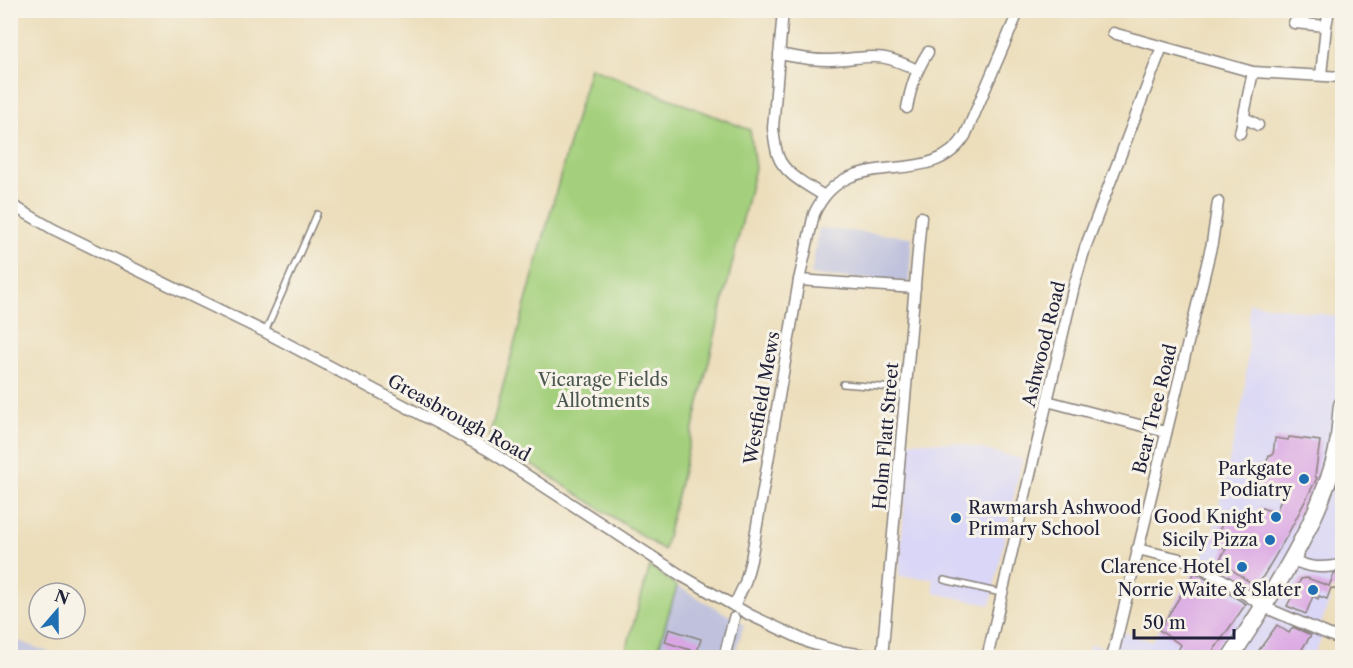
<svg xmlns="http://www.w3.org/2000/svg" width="1353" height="668" font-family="'Libre Caslon Text',serif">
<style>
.built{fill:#d9d6f7}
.industrial{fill:#c0c2dd}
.green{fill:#a4d07d;stroke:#63795c;stroke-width:1.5}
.building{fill:#daa6e4}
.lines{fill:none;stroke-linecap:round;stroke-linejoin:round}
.service-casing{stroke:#87807b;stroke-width:8}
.minor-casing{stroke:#87807b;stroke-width:13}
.primary-casing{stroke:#87807b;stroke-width:19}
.service{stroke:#fff;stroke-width:5}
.minor{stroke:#fff;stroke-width:10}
.primary{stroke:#fff;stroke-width:16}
.poi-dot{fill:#1f6fb2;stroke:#f7f3e8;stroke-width:2}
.labels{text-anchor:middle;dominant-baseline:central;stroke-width:6;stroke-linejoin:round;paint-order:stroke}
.street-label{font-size:18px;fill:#22223b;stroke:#f7f3e8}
.park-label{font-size:18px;fill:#49564f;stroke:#f7f3e8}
.poi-label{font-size:18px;fill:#22223b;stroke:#f7f3e8;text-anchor:end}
</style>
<rect width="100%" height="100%" fill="#f7f3e8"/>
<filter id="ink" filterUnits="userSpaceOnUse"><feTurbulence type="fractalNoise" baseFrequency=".0167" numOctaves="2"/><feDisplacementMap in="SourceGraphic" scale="12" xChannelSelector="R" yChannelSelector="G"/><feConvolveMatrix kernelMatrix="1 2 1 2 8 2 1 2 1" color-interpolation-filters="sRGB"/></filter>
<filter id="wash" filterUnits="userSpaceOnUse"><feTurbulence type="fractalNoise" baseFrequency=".008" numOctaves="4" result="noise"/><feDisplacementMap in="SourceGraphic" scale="24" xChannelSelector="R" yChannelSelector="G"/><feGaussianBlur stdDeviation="1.35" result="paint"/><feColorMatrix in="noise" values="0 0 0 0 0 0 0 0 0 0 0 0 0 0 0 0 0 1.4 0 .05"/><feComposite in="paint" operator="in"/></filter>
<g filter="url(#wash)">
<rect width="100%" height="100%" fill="#ecdebb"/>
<g class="built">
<path d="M1249,303L1342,317V592L1331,588L1327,598L1330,600L1319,629L1325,632L1312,657L1086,658L1090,644L1114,650L1119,631L1152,641L1198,564L1213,531L1244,396L1248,350Z"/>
<path d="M909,441L956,443L1022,459L990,605L934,593L933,579L899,576Z"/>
</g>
<g class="industrial">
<path d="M819,228L912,237L909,283L811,275Z"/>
<path d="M677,586L744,624L734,657L656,658Z"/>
<path d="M13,639L62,657H11V641Z"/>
</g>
<g class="green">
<path d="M590,67L750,130L755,168L664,550L489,437Z"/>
<path d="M650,566L677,586L656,657H624Z"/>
</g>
<g id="blocks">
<g class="building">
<path d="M1289,437L1320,441L1315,476L1317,478L1287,536L1257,587L1219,561L1226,549L1215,542L1217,531L1219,532L1222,523L1225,524L1228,513L1255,521L1259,507L1276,513L1283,493L1254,486L1259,465L1265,467L1269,455H1273L1275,438L1288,440Z"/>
<path d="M1195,572L1246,604L1209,657H1185L1177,652L1181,645L1159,630Z"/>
<path d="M1342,573V583L1340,591L1331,588L1327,599L1319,596L1318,599L1313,596L1306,614L1287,606L1301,579L1307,578L1329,586L1334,574Z"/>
<path d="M1277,625L1289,633L1293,627L1311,635L1297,657H1254Z"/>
<path d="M669,629L701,639L697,652L665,642Z"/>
</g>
</g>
</g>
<g filter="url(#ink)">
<use href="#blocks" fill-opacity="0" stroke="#87807b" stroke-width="1.5"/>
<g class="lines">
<defs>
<g id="service">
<path d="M265,332L317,214"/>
<path d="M843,384L906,389"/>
<path d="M944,580L1001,593"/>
</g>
<g id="minor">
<path d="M783,10L773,128C774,137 775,147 778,156C784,174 809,186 824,196"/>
<path d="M794,10L807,11"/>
<path d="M1294,23L1326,26L1321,75"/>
<path d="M1326,26L1329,10"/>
<path d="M1113,33L1253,72L1342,77"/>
<path d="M779,54C796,57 814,61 831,60C872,58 877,50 917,70"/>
<path d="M907,108C911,86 916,71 928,52"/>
<path d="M1243,117L1258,125"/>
<path d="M1240,133L1253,72"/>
<path d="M10,204L53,229L265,332L488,450L682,576L750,615L810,643L837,651L889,658"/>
<path d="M799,280L915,288"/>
<path d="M1047,401L1166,432"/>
<path d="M1137,549L1193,562L1235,587L1264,607L1342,640"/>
<path d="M1292,559C1309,569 1324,568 1342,565"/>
<path d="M734,606L745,583L751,560L799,280L814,214C848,139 928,194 965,136L1019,10"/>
<path d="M724,658L734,618"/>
<path d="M882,658L921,217"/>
<path d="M987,658L1074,286L1085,248L1162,47"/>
<path d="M1112,658L1212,243L1218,202"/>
</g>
<path id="primary" d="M1230,658C1272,594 1316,529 1336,455C1340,439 1340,422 1342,405"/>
</defs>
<use href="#service" class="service-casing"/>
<use href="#minor" class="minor-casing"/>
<use href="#primary" class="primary-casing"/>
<use href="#service" class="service"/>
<use href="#minor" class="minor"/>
<use href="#primary" class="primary"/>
</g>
</g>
<g class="poi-dot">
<circle cx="1304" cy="479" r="6"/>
<circle cx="1276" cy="517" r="6"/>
<circle cx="956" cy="518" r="6"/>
<circle cx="1270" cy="540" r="6"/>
<circle cx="1242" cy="567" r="6"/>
<circle cx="1313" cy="590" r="6"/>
</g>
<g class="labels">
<g class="street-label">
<text transform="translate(1044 344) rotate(-76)">Ashwood Road</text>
<text transform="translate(762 398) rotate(-80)">Westfield Mews</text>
<text transform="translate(1155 409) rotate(-76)">Bear Tree Road</text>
<text transform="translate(459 418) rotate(29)">Greasbrough Road</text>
<text transform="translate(886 436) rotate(-85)">Holm Flatt Street</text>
</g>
<g class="park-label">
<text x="603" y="380">Vicarage Fields<tspan x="603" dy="21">Allotments</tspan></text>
</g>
<g class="poi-label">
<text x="1292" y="469">Parkgate<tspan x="1292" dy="21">Podiatry</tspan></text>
<text x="968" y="508" text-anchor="start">Rawmarsh Ashwood<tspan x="968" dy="21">Primary School</tspan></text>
<text x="1264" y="517">Good Knight</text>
<text x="1258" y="540">Sicily Pizza</text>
<text x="1230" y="567">Clarence Hotel</text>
<text x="1301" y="590">Norrie Waite &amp; Slater</text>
</g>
</g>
<rect width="1353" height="668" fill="none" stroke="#f7f3e8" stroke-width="36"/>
<g transform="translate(57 611) rotate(20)"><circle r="28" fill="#f7f3e8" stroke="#a29fa3" stroke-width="1.5"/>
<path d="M0-4.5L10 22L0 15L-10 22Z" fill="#1f6fb2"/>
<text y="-9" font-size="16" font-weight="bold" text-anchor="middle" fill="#22223b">N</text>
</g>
<path d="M1134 629v9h100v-9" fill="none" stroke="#22223b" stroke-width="3"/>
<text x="1143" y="629" font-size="18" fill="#22223b" stroke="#f7f3e8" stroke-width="4.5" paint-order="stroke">50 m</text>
</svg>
